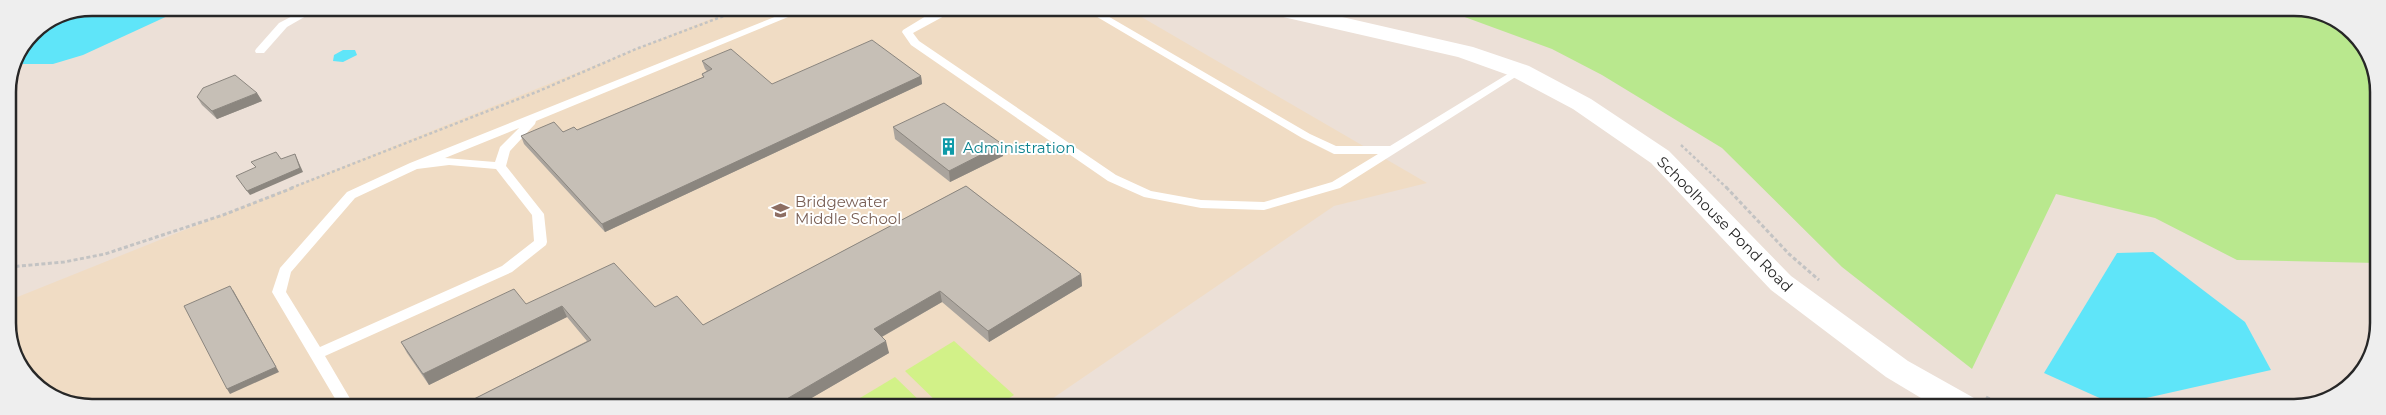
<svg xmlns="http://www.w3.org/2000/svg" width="2386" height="415" font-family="Montserrat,sans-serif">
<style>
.education{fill:#f0dcc4}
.green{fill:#b9e88e}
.pitch{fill:#d2f188}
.water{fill:#5fe5f9}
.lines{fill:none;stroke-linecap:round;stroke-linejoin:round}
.path-far1{stroke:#c3c3c3;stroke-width:2.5;stroke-dasharray:3 2.5;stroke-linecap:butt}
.path{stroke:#c3c3c3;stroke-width:3;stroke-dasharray:4 2.5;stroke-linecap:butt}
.lane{fill:#fff;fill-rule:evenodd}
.secondary{fill:#fff;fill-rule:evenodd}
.wall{fill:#aaa49d}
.shaded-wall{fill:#8b867f}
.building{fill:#c6bfb6;stroke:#8b867f}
.labels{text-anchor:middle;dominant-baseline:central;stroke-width:4;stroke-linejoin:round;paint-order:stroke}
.culture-label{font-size:15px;fill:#0d838f;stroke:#fff;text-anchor:start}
.education-label{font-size:15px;fill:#785e54;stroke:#fff;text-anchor:start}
.street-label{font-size:15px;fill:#272727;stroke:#fff}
.rim{fill:none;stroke:#272727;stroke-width:2.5}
</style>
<rect width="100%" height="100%" fill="#ece0d7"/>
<path class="education" d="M738,8H1126L1427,183L1334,206L1040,407H81L36,386L10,344V300Z"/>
<path class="green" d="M1431,8H2305L2353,32L2377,76V263L2237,260L2155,218L2056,194L1972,369L1842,267L1722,148L1602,75L1552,49L1451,12Z"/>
<g class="pitch">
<path d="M954,341L1014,395L995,407H942L905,371Z"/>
<path d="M895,377L926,407H845Z"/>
</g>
<g class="water">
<path d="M93,8H185L83,55L53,64H13L33,32L60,14Z"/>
<path d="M343,50H355L357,55L343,62L333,61L334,55Z"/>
<path d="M2153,252L2245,322L2271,370L2115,405L2044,373L2117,253Z"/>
</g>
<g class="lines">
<g class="path-far1">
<path d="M1681,145L1727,188"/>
<path d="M291,188L539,91L636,49L745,8"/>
</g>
<g class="path">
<path d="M1726,187L1789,254L1819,280"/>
<path d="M9,267L64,262L105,254L223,215L295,187"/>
<path d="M1986,397L2005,407"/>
</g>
<g class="lane">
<path d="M308,8H320L287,27L264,53H256L255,51L256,49L279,23Z"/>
<path d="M797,8H810L536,121L535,124L510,151L506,166L544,214L547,242L546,245L512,272L325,356L355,407H340L272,292L280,268L347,192L410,163ZM519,128L500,147L495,162L445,158ZM449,165L496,169L532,215L534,241L502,266L320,347L286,292L291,272L355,198L417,169Z"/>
<path d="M946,8H959L913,33L919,41L1116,175L1151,191L1201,200L1264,202L1332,182L1378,154H1334L1302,138L1082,8H1094L1310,134L1336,146H1390L1516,69H1524L1525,71L1340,188L1264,210L1201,208L1144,197L1108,181L911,45L902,32L903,30L926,16Z"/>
</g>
<path class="secondary" d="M1263,8H1303L1473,47L1529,66L1591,99L1669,151L1791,276L1908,361L1974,398L1978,407H1936L1886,377L1771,290L1651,163L1573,109L1511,76L1458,57L1266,13Z"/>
</g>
<g class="wall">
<path d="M702,61L772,84L921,76L922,84L605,232L524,144L521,136L577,130L703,77L702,74L707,71L705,69Z"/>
<path d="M257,93L262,101L217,119L202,105L197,97Z"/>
<path d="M893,127L1002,144L1003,156L950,182L895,139Z"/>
<path d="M966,186L1081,274L1082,286L989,342L942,302L882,337L889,353L796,407H475L472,400L587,341L567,317L429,385L407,353L401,342L526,304L655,307L703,325Z"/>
</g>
<g class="shaded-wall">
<path d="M921,76L922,84L605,232L602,224Z"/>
<path d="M257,93L262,101L217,119L212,111Z"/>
<path d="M1002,144L1003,156L950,182L949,171Z"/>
<path d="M295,154L303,172L250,195L247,191Z"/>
<path d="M1081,274L1082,286L989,342L988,331Z"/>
<path d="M233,290L279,372L230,394L227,389Z"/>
<path d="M940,291L942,302L876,340L874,329Z"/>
<path d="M562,306L567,317L429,385L423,374Z"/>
<path d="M886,341L889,353L796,407H773Z"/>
</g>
<g class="building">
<path d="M872,40L921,76L602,224L521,136L554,122L563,132L574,127L577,130L704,77L702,74L712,69L702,61L731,49L772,84Z"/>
<path d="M235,75L257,93L212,111L197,97L203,88Z"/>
<path d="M944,103L1002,144L949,171L893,127Z"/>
<path d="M276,152L281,159L295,154L300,168L247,191L236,176L256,167L251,162Z"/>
<path d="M966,186L1081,274L988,331L940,291L874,329L886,341L773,407H476L472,400L591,340L562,306L423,374L401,342L514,289L526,304L614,263L655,307L677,296L703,325Z"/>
<path d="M230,286L276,367L227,389L184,306Z"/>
</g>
<defs>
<symbol id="building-bare" viewBox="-9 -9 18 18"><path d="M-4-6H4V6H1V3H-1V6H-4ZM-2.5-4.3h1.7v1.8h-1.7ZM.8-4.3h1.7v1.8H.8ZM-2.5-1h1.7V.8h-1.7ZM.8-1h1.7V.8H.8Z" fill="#0f9aa8" stroke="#fff" stroke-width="2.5" paint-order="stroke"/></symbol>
<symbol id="school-bare" viewBox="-9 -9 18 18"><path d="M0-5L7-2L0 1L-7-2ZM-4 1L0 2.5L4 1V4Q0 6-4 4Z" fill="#8d6e63" stroke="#fff" stroke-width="2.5" paint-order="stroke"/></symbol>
</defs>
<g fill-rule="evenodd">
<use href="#building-bare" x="936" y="134" width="25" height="25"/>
<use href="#school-bare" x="768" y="198" width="25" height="25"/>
</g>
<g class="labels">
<g class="culture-label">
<text x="963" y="147">Administration</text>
</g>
<g class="education-label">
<text x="795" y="201">Bridgewater<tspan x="795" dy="17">Middle School</tspan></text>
</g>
<g class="street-label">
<text transform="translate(1725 224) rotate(45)">Schoolhouse Pond Road</text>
</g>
</g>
<path d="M0 0H2386V415H0ZM92 16H2294A76 76 0 0 1 2370 92V323A76 76 0 0 1 2294 399H92A76 76 0 0 1 16 323V92A76 76 0 0 1 92 16Z" fill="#eee" fill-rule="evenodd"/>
<path class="rim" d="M92 16H2294A76 76 0 0 1 2370 92V323A76 76 0 0 1 2294 399H92A76 76 0 0 1 16 323V92A76 76 0 0 1 92 16Z"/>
</svg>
